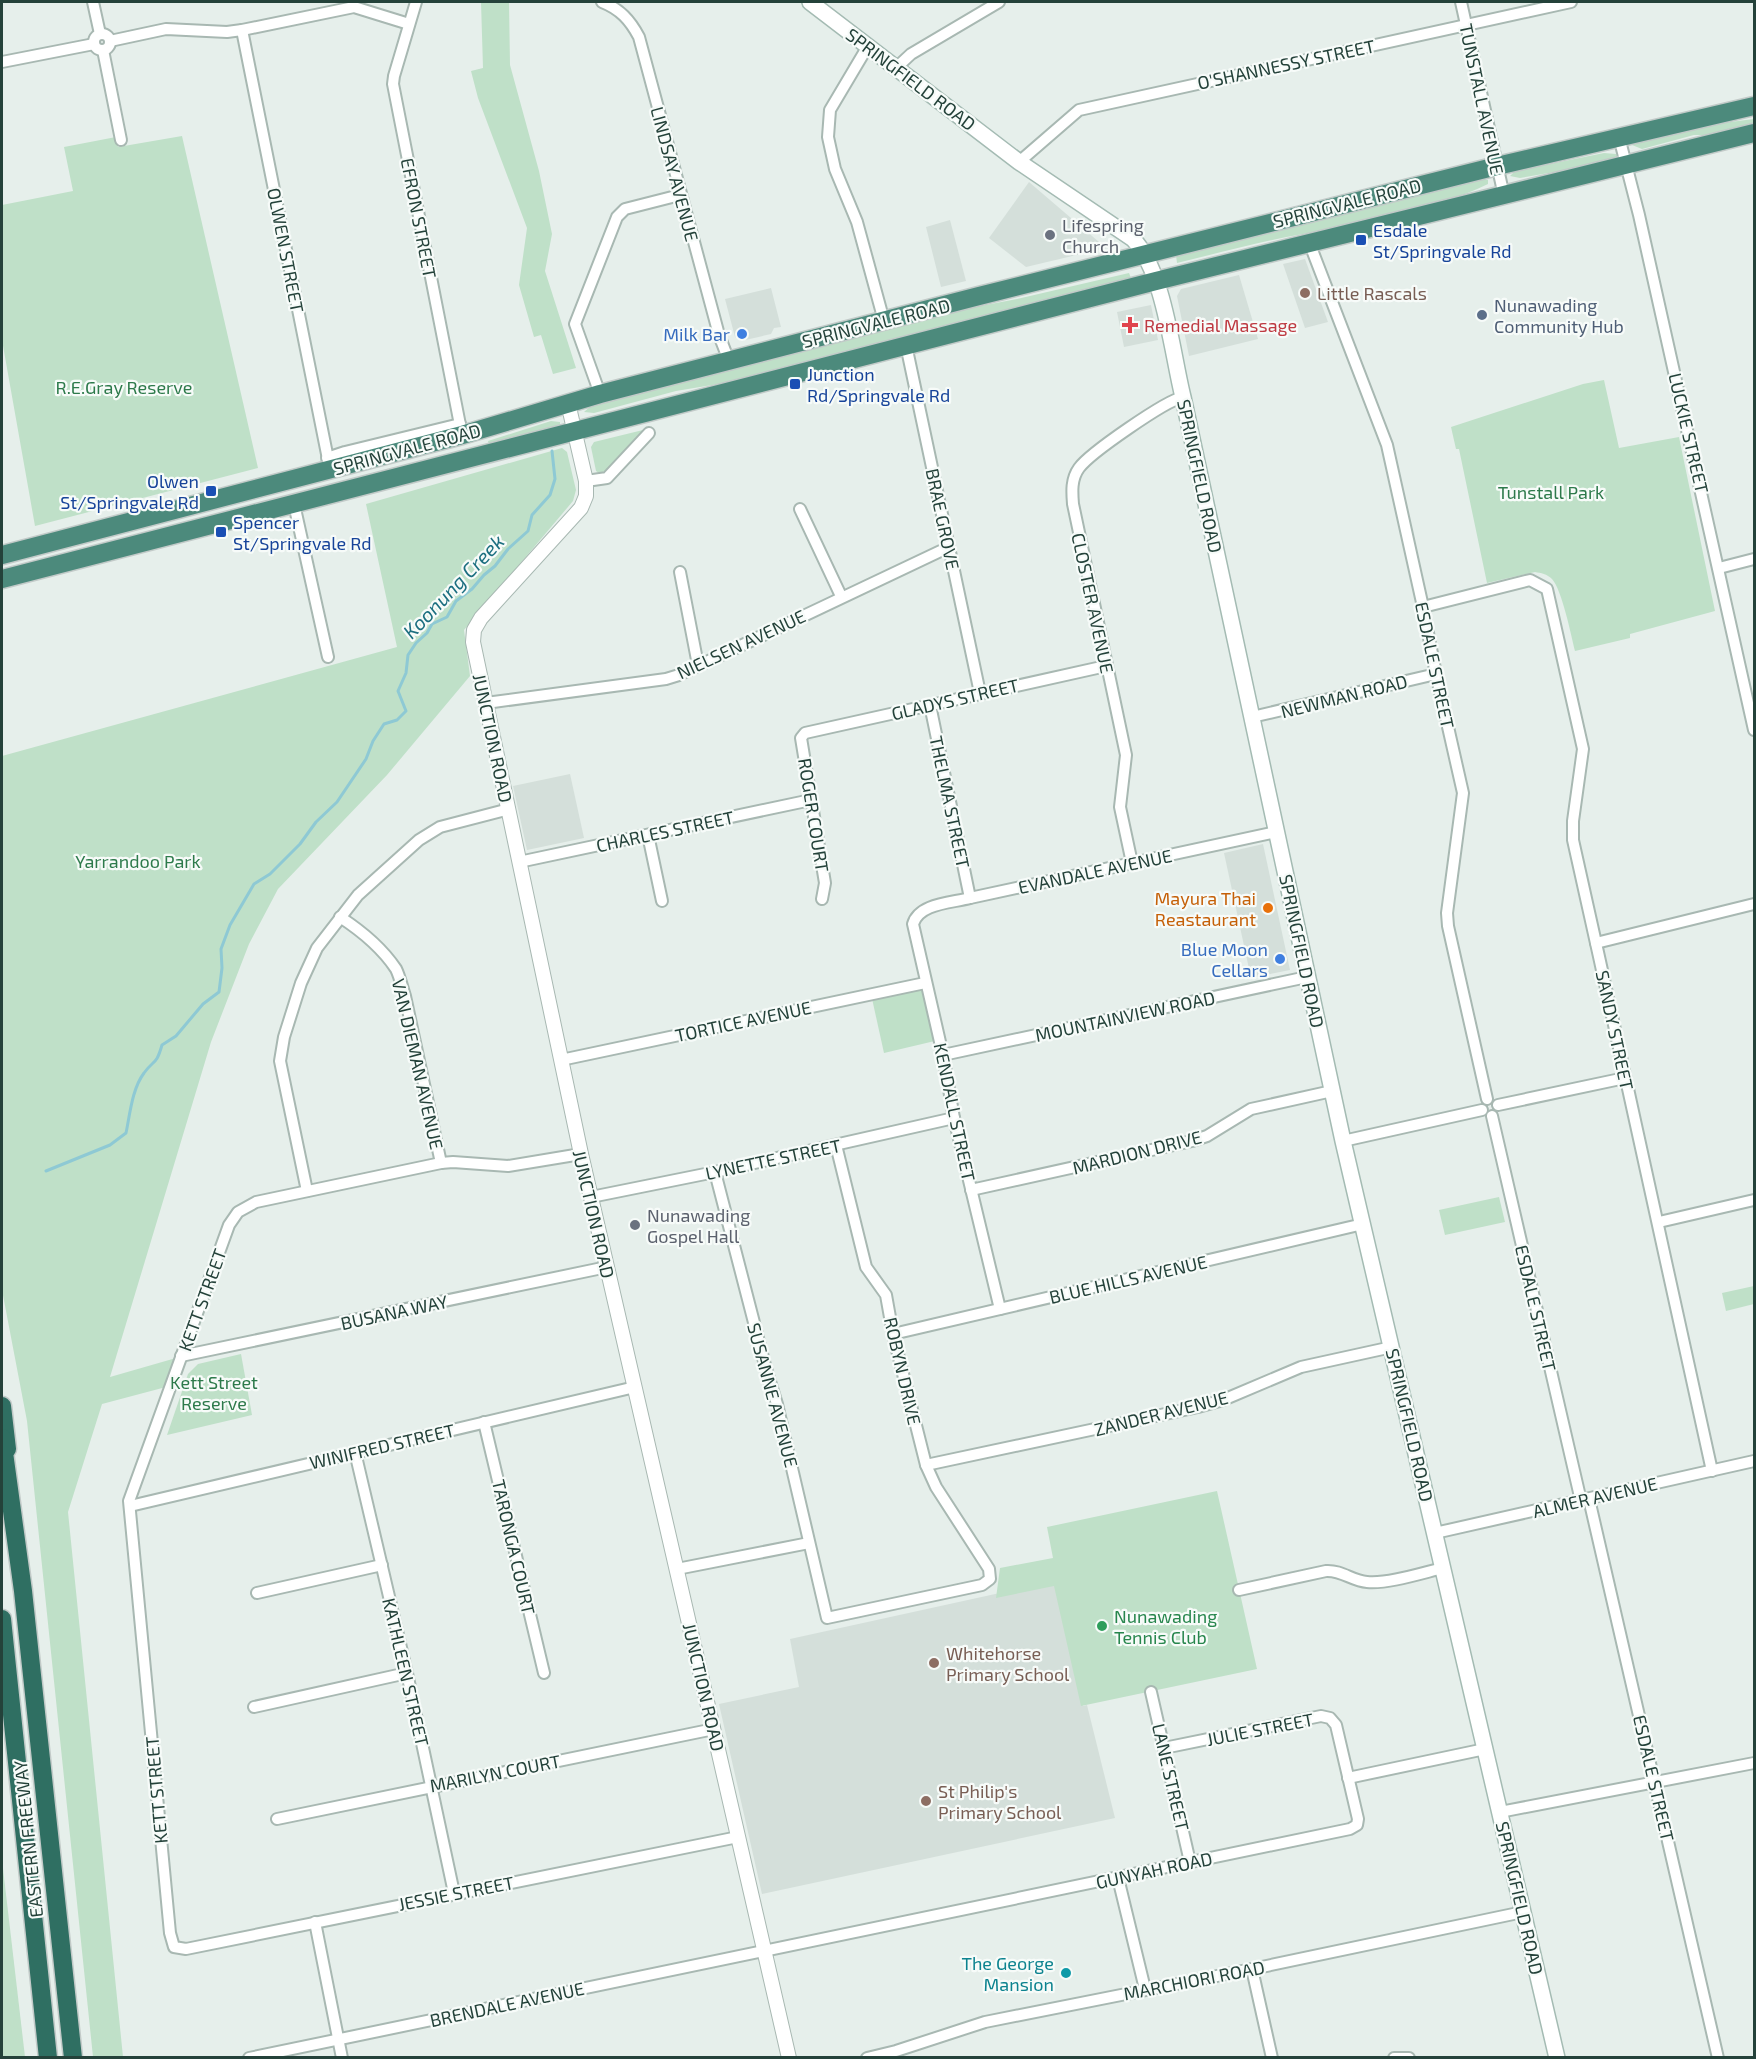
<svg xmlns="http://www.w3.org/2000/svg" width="1756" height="2059" font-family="'Exo 2',sans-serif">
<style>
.built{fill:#d4dfda}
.green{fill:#bfe0c8}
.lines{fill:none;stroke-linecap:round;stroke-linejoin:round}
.stream{stroke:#8ec9d4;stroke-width:3}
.minor-casing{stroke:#a8b8b2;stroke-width:14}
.tertiary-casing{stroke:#a8b8b2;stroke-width:16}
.secondary-casing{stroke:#a4bbb3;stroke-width:18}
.trunk-casing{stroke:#c2cac8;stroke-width:21}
.motorway-casing{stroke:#c2cac8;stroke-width:21}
.minor{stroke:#fff;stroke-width:10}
.tertiary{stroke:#fff;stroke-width:14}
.secondary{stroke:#fff;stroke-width:15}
.trunk{stroke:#4c8a7c;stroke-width:18}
.motorway{stroke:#2f6f62;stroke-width:18}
.worship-dot{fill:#6b7280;stroke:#f7fbf9;stroke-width:2}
.transit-dot{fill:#1a4fb4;stroke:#f7fbf9;stroke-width:2}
.education-dot{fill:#8d6e63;stroke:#f7fbf9;stroke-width:2}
.service-dot{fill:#5c6f8a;stroke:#f7fbf9;stroke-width:2}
.health-dot{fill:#e0444e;stroke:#f7fbf9;stroke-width:2}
.shop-dot{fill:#3f7fe0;stroke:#f7fbf9;stroke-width:2}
.food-dot{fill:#e8710a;stroke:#f7fbf9;stroke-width:2}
.leisure-dot{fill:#2e9e5b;stroke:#f7fbf9;stroke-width:2}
.culture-dot{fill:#0f9aa8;stroke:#f7fbf9;stroke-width:2}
.labels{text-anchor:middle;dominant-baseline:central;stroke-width:4.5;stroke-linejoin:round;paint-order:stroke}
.street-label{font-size:18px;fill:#24423a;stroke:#f7fbf9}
.worship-label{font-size:18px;fill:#5b616d;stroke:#f7fbf9;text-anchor:start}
.transit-label{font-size:18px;fill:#164399;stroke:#f7fbf9;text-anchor:start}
.education-label{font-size:18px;fill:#785e54;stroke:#f7fbf9;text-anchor:start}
.service-label{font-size:18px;fill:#4e5e75;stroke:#f7fbf9;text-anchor:start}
.health-label{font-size:18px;fill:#be3a42;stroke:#f7fbf9;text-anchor:start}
.shop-label{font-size:18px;fill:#366cbe;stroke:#f7fbf9;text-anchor:end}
.park-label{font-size:18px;fill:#2d7a4b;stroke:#f7fbf9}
.food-label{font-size:18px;fill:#c56008;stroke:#f7fbf9;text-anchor:end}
.leisure-label{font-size:18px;fill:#27864d;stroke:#f7fbf9;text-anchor:start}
.culture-label{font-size:18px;fill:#0d838f;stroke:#f7fbf9;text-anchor:end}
.water-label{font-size:20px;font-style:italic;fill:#1c6f80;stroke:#f7fbf9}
</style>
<rect width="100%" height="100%" fill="#e6efeb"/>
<g class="built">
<path d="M1029,182L1106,248L1026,267L989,238Z"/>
<path d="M950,220L966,281L941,287L926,227Z"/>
<path d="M1305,259L1328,322L1305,328L1283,264Z"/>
<path d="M1239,275L1258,339L1189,356L1177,296L1181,289Z"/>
<path d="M771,288L781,327L774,328L771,334L741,341L735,337L725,299Z"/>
<path d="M1151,305L1158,340L1124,347L1117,312Z"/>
<path d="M570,774L584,838L527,850L513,786Z"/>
<path d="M1263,844L1290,970L1251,978L1224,853Z"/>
<path d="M1055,1581L1083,1706L1087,1705L1115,1818L762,1894L719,1704L799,1687L790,1639Z"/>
</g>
<g class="green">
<path d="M481,2H509L510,65L539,171L552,234L545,271L576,368L553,374L541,335L534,337L519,285L527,228L478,98L471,71L483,68Z"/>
<path d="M1754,119V125L1709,135H1694L1642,149L1632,145L1639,140L1698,126Z"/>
<path d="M182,136L258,468L35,526L2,340V205L73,191L64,147L116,137L118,147Z"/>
<path d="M1604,153L1616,154L1618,158L1585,169L1566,170L1520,178L1510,176L1515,171Z"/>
<path d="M1481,179L1488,180V184C1431,211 1365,222 1303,234C1261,241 1219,253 1177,263L1176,255Z"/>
<path d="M1129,273L1131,278L742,380L676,391L594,413L584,412L593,404L944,313L1017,299Z"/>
<path d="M1604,380L1619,448L1679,437L1715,611L1630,634V638L1575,651C1571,635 1562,590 1552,579C1547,574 1541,573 1535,572L1487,583L1459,449H1456L1451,427L1583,384Z"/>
<path d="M551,421L560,422V425L551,430L489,445L488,441Z"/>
<path d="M643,430L606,471L599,473L596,471L591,447L594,442Z"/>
<path d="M562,448L567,452L576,490L573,501L464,630L470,676L387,775L278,889L249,944L211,1042L110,1377L176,1358L166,1387L102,1404L68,1512L123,2057H93L27,1421L2,1290V756L397,647L366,504Z"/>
<path d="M925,983L939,1040L884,1053L871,994Z"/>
<path d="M1499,1197L1505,1222L1445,1235L1439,1210Z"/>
<path d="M1754,1286V1304L1726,1311L1722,1293Z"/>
<path d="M241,1354L252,1415L167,1435L188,1374L198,1364Z"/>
<path d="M1217,1491L1257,1669L1081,1706L1054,1586L996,1598L1000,1568L1053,1558L1047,1527Z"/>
<path d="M2,1860L25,2057H2Z"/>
</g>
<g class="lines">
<path class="stream" d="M46,1171L110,1145L126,1133C130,1114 132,1089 144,1073C154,1059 156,1066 162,1045L176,1036L203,1004L219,992L222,968L221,949L230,925L254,884L270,874L300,844L316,822L337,802L366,759L373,741L384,724L397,720L406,711L398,691L406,673L408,655L416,643L427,633L432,624L447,617L456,601L472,589L484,575L495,566L508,549L528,531L532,515L550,495L555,479L552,451"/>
<defs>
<g id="minor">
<path d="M93,2L100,34"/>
<path d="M416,2L394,76L393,84L462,435"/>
<path d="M602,2C620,9 630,20 639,37L719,335L729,361"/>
<path d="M1461,2L1504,196"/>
<path d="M242,30L330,469"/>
<circle cx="102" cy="42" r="8"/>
<path d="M110,41L166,29L227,32L242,30L354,7L409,24"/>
<path d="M868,46L830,110L828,137L835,169L857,222L884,321"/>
<path d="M103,50L121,140"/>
<path d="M2,62L94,44"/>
<path d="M896,68L911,54L999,2"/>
<path d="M1619,137L1639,215L1754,730"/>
<path d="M1019,162L1079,110L1571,2"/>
<path d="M1309,242L1387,445L1423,607L1436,674L1463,793L1447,913L1448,926L1487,1099"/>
<path d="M906,345L980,693"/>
<path d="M600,394L575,324L617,217L625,209L680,195"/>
<path d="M327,458L345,452L460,424"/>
<path d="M586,481L607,478L649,433"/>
<path d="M294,504L328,657"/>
<path d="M800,509L841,596"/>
<path d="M1719,568L1754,559"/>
<path d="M680,572L698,665"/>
<path d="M1423,607L1530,580L1547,589L1583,749L1573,821V840C1620,1050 1666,1260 1712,1471"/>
<path d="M486,703L666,679L679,675L949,547"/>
<path d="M930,705L970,898"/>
<path d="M1252,717L1436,674"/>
<path d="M648,835L662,901"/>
<path d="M519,862L811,800"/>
<path d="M1132,863L1120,807L1126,755L1073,504C1072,492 1071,479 1079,468C1090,453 1165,401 1183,397"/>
<path d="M822,899L825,883L801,738L805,733L1106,666"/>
<path d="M340,917C360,930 382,948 396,969C400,977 402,987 405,996L441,1163"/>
<path d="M1596,943L1754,904"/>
<path d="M943,1055L1307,977"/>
<path d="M561,1060L925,983"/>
<path d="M1498,1105L1625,1078"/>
<path d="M1492,1116L1581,1501"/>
<path d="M1343,1141L1482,1110"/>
<path d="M581,1154L508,1166L453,1162L441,1163L256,1202L238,1212L229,1225L129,1501L170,1933L174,1947L186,1949L738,1837"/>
<path d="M715,1172L765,1365L777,1404L827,1618L982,1585L990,1579L989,1569L936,1487L926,1465L893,1334L886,1295L866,1267L836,1145"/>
<path d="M971,1190L1192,1141L1207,1136L1251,1109L1332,1091"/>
<path d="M307,1191L280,1061L284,1037L301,983L317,948L358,895L419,840L440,827L509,809"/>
<path d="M591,1197L715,1172L954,1118"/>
<path d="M1659,1222L1754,1200"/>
<path d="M1000,1309L954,1118L943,1055L913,924C919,903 952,903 970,898L1276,832"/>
<path d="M893,1334L1363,1224"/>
<path d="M181,1356L607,1267"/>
<path d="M484,1422L544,1673"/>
<path d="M355,1452L407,1673L454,1893"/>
<path d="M926,1465L1198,1407L1223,1400L1301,1367L1392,1347"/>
<path d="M1589,1499L1718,2058"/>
<path d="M130,1506L635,1387"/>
<path d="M1435,1533L1754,1461"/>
<path d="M677,1569L809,1543"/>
<path d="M1239,1590L1326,1571C1342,1570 1352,1581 1367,1582C1388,1584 1422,1573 1443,1568"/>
<path d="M257,1593L382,1565"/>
<path d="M1151,1692L1190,1862"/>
<path d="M254,1707L407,1673"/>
<path d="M1348,1778L1485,1749"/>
<path d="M1500,1812L1754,1763"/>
<path d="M277,1819L714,1729"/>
<path d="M1118,1878L1145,1989"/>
<path d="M315,1922L342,2058"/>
<path d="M1252,1969L1272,2058"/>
<path d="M249,2058L1350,1829L1357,1825L1358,1819L1336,1725L1330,1718L1321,1716L1164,1748"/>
<path d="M867,2058L896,2051L985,2022L1252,1969L1523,1912"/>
<path d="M1394,2058H1409"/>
</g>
<path id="tertiary" d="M568,403L586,481V496L581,508L481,618L474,630L473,642L581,1154L789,2058"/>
<path id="secondary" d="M810,2L1019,162L1133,239C1164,271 1172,353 1183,397L1343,1141L1557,2058"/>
<g id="trunk">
<path d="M2,555L462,435L600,394L979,296L1497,166L1754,106"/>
<path d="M2,579L1156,281L1754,133"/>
</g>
<g id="motorway">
<path d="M2,1406L7,1449"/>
<path d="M2,1438L23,1591L73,2058"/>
<path d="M2,1619L48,2058"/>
</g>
</defs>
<use href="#minor" class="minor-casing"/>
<use href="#tertiary" class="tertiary-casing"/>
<use href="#secondary" class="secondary-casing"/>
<use href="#trunk" class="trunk-casing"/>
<use href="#motorway" class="motorway-casing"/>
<use href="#minor" class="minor"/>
<use href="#tertiary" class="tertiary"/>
<use href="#secondary" class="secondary"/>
<use href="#trunk" class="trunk"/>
<use href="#motorway" class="motorway"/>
</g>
<g class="worship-dot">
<circle cx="1050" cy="235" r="6"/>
<circle cx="635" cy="1225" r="6"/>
</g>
<g class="transit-dot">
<rect x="1355" y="234" width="12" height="12" rx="3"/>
<rect x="789" y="378" width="12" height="12" rx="3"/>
<rect x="205" y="485" width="12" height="12" rx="3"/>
<rect x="215" y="526" width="12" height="12" rx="3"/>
</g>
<g class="education-dot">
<circle cx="1305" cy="293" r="6"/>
<circle cx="934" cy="1663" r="6"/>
<circle cx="926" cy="1801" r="6"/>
</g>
<circle class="service-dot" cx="1482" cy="315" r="6"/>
<path class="health-dot" d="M1127 316h6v6h6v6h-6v6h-6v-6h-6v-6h6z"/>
<g class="shop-dot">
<circle cx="742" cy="334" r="6"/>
<circle cx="1280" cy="959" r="6"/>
</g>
<circle class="food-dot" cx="1268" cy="908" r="6"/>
<circle class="leisure-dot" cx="1102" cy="1626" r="6"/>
<circle class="culture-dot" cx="1066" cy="1973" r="6"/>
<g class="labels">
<g class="street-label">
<text transform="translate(1286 64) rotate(-12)">O'SHANNESSY STREET</text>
<text transform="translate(911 79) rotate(37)">SPRINGFIELD ROAD</text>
<text transform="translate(1482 99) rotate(78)">TUNSTALL AVENUE</text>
<text transform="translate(675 174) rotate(75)">LINDSAY AVENUE</text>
<text transform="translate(1347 203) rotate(-14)">SPRINGVALE ROAD</text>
<text transform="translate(419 218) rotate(79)">EFRON STREET</text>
<text transform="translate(286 250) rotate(79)">OLWEN STREET</text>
<text transform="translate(876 323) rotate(-14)">SPRINGVALE ROAD</text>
<text transform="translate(1689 433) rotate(77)">LUCKIE STREET</text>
<text transform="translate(407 449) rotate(-15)">SPRINGVALE ROAD</text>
<text transform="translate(1200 476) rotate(78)">SPRINGFIELD ROAD</text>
<text transform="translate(943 519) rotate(78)">BRAE GROVE</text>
<text transform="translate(1093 603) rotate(78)">CLOSTER AVENUE</text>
<text transform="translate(741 644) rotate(-25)">NIELSEN AVENUE</text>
<text transform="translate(1435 665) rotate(78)">ESDALE STREET</text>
<text transform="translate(1344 696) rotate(-14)">NEWMAN ROAD</text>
<text transform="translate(955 699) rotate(-13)">GLADYS STREET</text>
<text transform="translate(493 738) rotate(78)">JUNCTION ROAD</text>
<text transform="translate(950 802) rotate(78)">THELMA STREET</text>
<text transform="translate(814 815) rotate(81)">ROGER COURT</text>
<text transform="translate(665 831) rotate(-12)">CHARLES STREET</text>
<text transform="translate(1095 871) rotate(-12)">EVANDALE AVENUE</text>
<text transform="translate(1302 951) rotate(78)">SPRINGFIELD ROAD</text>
<text transform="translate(1125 1016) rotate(-12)">MOUNTAINVIEW ROAD</text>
<text transform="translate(743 1021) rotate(-12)">TORTICE AVENUE</text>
<text transform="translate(1615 1030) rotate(78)">SANDY STREET</text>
<text transform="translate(418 1064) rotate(77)">VAN DIEMAN AVENUE</text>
<text transform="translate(955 1112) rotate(78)">KENDALL STREET</text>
<text transform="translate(1137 1152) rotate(-14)">MARDION DRIVE</text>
<text transform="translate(773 1159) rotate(-12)">LYNETTE STREET</text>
<text transform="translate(594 1214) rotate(77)">JUNCTION ROAD</text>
<text transform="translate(1128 1279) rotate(-13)">BLUE HILLS AVENUE</text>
<text transform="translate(202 1300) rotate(-70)">KETT STREET</text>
<text transform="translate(1536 1308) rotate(77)">ESDALE STREET</text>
<text transform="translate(394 1312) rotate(-12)">BUSANA WAY</text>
<text transform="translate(903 1371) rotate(77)">ROBYN DRIVE</text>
<text transform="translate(773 1395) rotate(75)">SUSANNE AVENUE</text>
<text transform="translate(1161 1413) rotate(-14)">ZANDER AVENUE</text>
<text transform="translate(1410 1425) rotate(77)">SPRINGFIELD ROAD</text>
<text transform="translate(382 1446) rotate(-13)">WINIFRED STREET</text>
<text transform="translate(1595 1497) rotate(-13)">ALMER AVENUE</text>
<text transform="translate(514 1547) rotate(77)">TARONGA COURT</text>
<text transform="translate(406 1672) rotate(77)">KATHLEEN STREET</text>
<text transform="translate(704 1687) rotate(77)">JUNCTION ROAD</text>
<text transform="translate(1260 1729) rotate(-11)">JULIE STREET</text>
<text transform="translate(495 1773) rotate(-11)">MARILYN COURT</text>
<text transform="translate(1171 1777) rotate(77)">LANE STREET</text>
<text transform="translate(1654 1778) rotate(77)">ESDALE STREET</text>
<text transform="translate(156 1790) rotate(-95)">KETT STREET</text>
<text transform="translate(28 1839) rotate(-96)">EASTERN FREEWAY</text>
<text transform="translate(1154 1870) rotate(-12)">GUNYAH ROAD</text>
<text transform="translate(456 1893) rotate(-11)">JESSIE STREET</text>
<text transform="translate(1520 1898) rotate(77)">SPRINGFIELD ROAD</text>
<text transform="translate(1194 1980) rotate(-11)">MARCHIORI ROAD</text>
<text transform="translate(507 2004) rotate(-12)">BRENDALE AVENUE</text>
</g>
<g class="worship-label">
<text x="1062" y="225">Lifespring<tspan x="1062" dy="21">Church</tspan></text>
<text x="647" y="1215">Nunawading<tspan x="647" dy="21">Gospel Hall</tspan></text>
</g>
<g class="transit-label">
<text x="1373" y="230">Esdale<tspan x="1373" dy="21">St/Springvale Rd</tspan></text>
<text x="807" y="374">Junction<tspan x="807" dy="21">Rd/Springvale Rd</tspan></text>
<text x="199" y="481" text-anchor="end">Olwen<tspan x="199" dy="21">St/Springvale Rd</tspan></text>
<text x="233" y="522">Spencer<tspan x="233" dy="21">St/Springvale Rd</tspan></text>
</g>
<g class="education-label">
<text x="1317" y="293">Little Rascals</text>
<text x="946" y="1653">Whitehorse<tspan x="946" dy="21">Primary School</tspan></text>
<text x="938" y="1791">St Philip's<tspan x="938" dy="21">Primary School</tspan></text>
</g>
<g class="service-label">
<text x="1494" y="305">Nunawading<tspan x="1494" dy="21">Community Hub</tspan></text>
</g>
<g class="health-label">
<text x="1144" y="325">Remedial Massage</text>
</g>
<g class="shop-label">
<text x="730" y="334">Milk Bar</text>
<text x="1268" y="949">Blue Moon<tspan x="1268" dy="21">Cellars</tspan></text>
</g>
<g class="park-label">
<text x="124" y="387">R.E.Gray Reserve</text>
<text x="1551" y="492">Tunstall Park</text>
<text x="138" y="861">Yarrandoo Park</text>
<text x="214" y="1382">Kett Street<tspan x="214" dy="21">Reserve</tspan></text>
</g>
<g class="food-label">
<text x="1256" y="898">Mayura Thai<tspan x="1256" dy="21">Reastaurant</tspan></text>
</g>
<g class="leisure-label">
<text x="1114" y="1616">Nunawading<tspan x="1114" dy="21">Tennis Club</tspan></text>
</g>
<g class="culture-label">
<text x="1054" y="1963">The George<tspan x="1054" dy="21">Mansion</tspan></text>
</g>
<g class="water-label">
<text transform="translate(453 586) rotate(-46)">Koonung Creek</text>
</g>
</g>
<rect width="1756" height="2059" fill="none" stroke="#24423a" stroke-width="6"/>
</svg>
